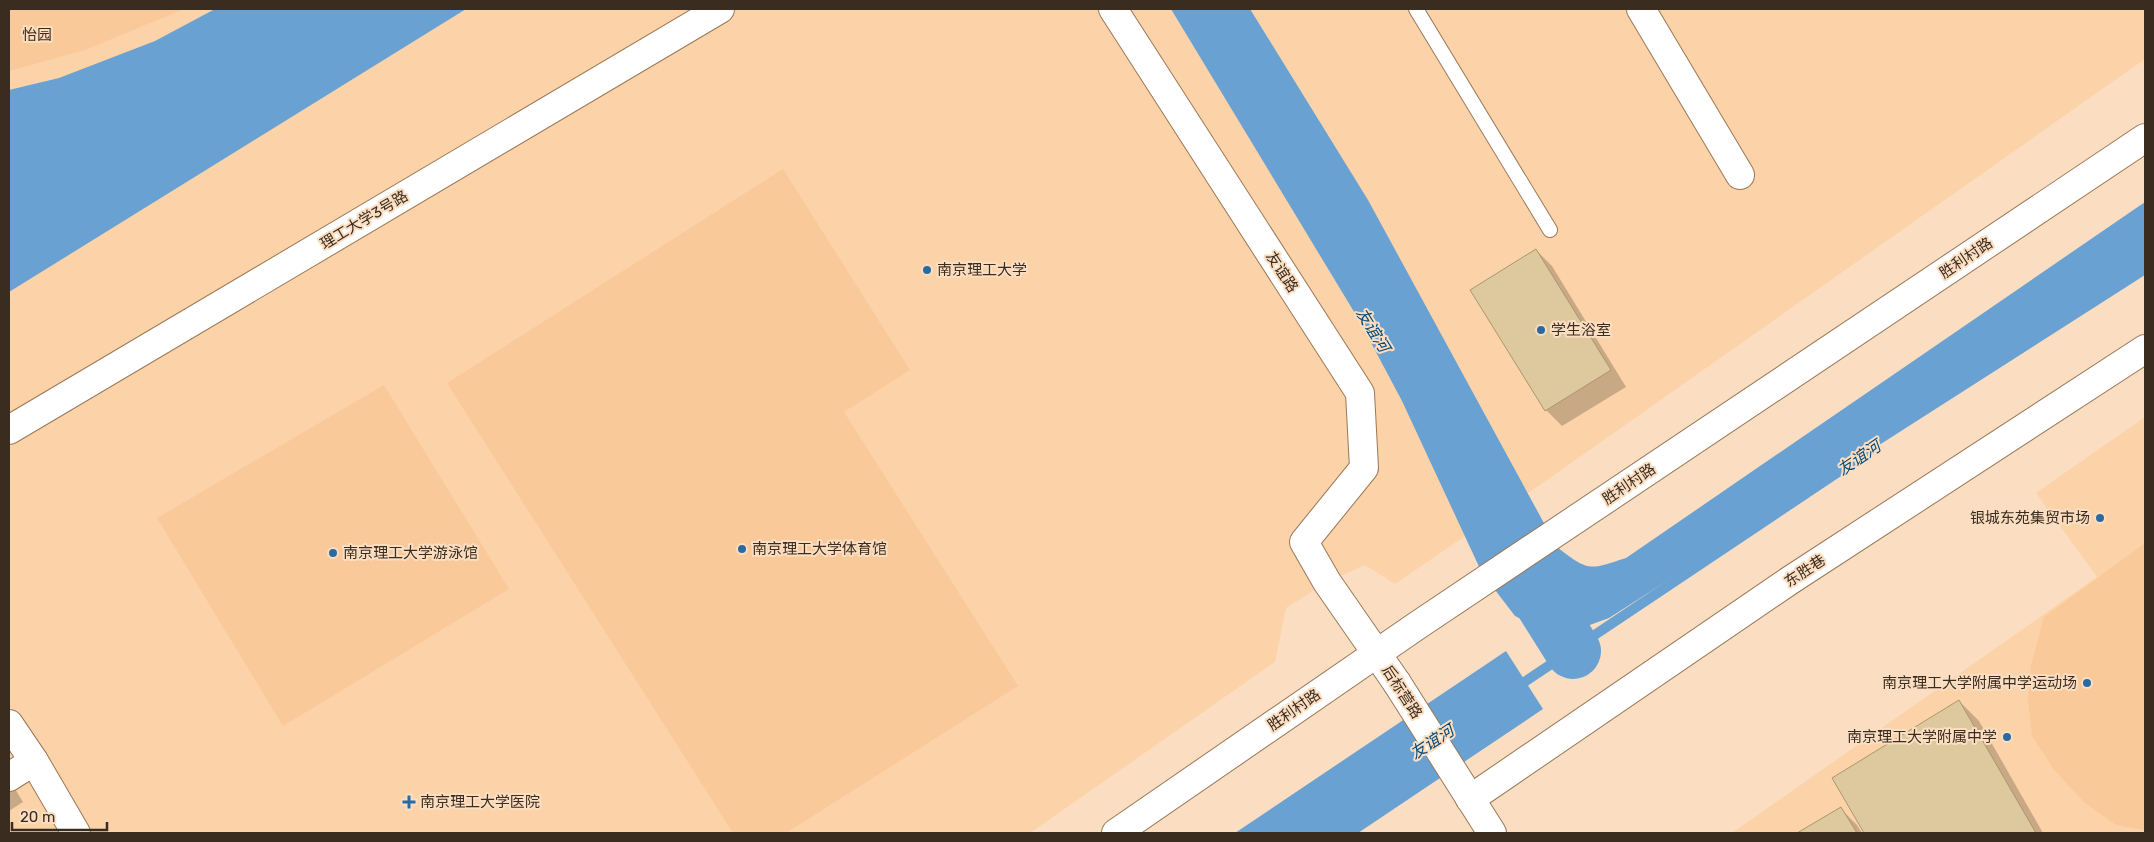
<svg xmlns="http://www.w3.org/2000/svg" width="2154" height="842" font-family="Rubik,'Noto Sans SC',sans-serif">
<style>
.built{fill:#fcd2a8}
.green{fill:#fac999}
.water{fill:#69a1d3}
.shadow{fill:#0003}
.lines{fill:none;stroke-linecap:round;stroke-linejoin:round}
.stream{stroke:#69a1d3;stroke-width:10}
.river{stroke:#69a1d3;stroke-width:56}
.building{fill:#ddc99d;stroke:#aa976c}
.lane-casing{stroke:#997857;stroke-width:16}
.street-casing{stroke:#997857;stroke-width:30}
.secondary-casing{stroke:#997857;stroke-width:30}
.lane{stroke:#fff;stroke-width:14}
.street{stroke:#fff;stroke-width:28}
.secondary{stroke:#fff;stroke-width:28}
.poi-dot{fill:#296ba1;stroke:#fbdec2;stroke-width:2}
.labels{text-anchor:middle;dominant-baseline:central;stroke-width:4;stroke-linejoin:round;paint-order:stroke}
.park-label{font-size:15px;fill:#412a12;stroke:#fbdec2}
.street-label{font-size:15px;fill:#3a2c1e;stroke:#fbdec2}
.poi-label{font-size:15px;fill:#3a2c1e;stroke:#fbdec2;text-anchor:start}
.water-label{font-size:16px;font-style:italic;fill:#044977;stroke:#fbdec2}
</style>
<rect width="100%" height="100%" fill="#fbdec2"/>
<g class="built">
<path d="M9,9H2145V59L1547,480L1395,584L1365,565L1327,582L1286,608L1275,662L1030,833H9Z"/>
<path d="M2145,417V833H1732L2097,577L2036,493Z"/>
</g>
<g class="green">
<path d="M9,9H184L85,50L9,71Z"/>
<path d="M783,169L910,370L844,412L1018,686L786,833H733L447,383Z"/>
<path d="M384,385L509,589L283,726L157,518Z"/>
<path d="M2145,543V830L2116,825L2085,803L2055,771L2032,736L2028,700L2031,665L2044,617Z"/>
</g>
<g class="water">
<path d="M215,9H466L9,292V90L59,78L155,41Z"/>
<path d="M1171,9H1250L1368,200L1557,547C1589,572 1589,570 1626,558L2145,202V275L1609,618L1565,634L1537,627L1515,616L1482,573L1402,401L1359,320Z"/>
<path d="M1506,651L1543,709L1358,833H1235Z"/>
</g>
<g class="shadow">
<path d="M1536,250L1552,266L1626,387L1562,426L1546,410Z"/>
<path d="M1959,701L1979,721L2043,833H1866L1833,779Z"/>
<path d="M9,779L23,802L9,811Z"/>
<path d="M1841,809L1857,825L1862,833H1799Z"/>
</g>
<g class="lines">
<path class="stream" d="M1514,689L1874,448"/>
<path class="river" d="M1521,568L1573,651"/>
</g>
<g class="building">
<path d="M1536,249L1611,370L1545,411L1470,290Z"/>
<path d="M1959,700L2036,833H1864L1832,778Z"/>
<path d="M1841,807L1857,833H1797Z"/>
</g>
<g class="lines">
<defs>
<path id="lane" d="M1416,9L1550,230"/>
<g id="street">
<path d="M1113,9L1360,393L1364,468L1304,542L1327,582L1397,683"/>
<path d="M1641,9L1740,175"/>
<path d="M9,430L720,9"/>
<path d="M9,724L34,761L76,833"/>
<path d="M9,777L34,761"/>
<path d="M1470,799L1789,581L2145,349"/>
</g>
<g id="secondary">
<path d="M1397,683L1492,833"/>
<path d="M1116,833L1418,625L2145,138"/>
</g>
</defs>
<use href="#lane" class="lane-casing"/>
<use href="#street" class="street-casing"/>
<use href="#secondary" class="secondary-casing"/>
<use href="#lane" class="lane"/>
<use href="#street" class="street"/>
<use href="#secondary" class="secondary"/>
</g>
<g class="poi-dot">
<circle cx="927" cy="270" r="5"/>
<circle cx="1541" cy="330" r="5"/>
<circle cx="2100" cy="518" r="5"/>
<circle cx="742" cy="549" r="5"/>
<circle cx="333" cy="553" r="5"/>
<circle cx="2087" cy="683" r="5"/>
<circle cx="2007" cy="737" r="5"/>
<path d="M406.5 794.5h5v5h5v5h-5v5h-5v-5h-5v-5h5z"/>
</g>
<g class="labels">
<g class="park-label">
<text x="37" y="35">怡园</text>
</g>
<g class="street-label">
<text transform="translate(364 220) rotate(-31)">理工大学3号路</text>
<text transform="translate(1966 258) rotate(-34)">胜利村路</text>
<text transform="translate(1282 272) rotate(57)">友谊路</text>
<text transform="translate(1629 484) rotate(-34)">胜利村路</text>
<text transform="translate(1805 571) rotate(-33)">东胜巷</text>
<text transform="translate(1402 692) rotate(57)">后标营路</text>
<text transform="translate(1294 710) rotate(-35)">胜利村路</text>
</g>
<g class="poi-label">
<text x="937" y="270">南京理工大学</text>
<text x="1551" y="330">学生浴室</text>
<text x="2090" y="518" text-anchor="end">银城东苑集贸市场</text>
<text x="752" y="549">南京理工大学体育馆</text>
<text x="343" y="553">南京理工大学游泳馆</text>
<text x="2077" y="683" text-anchor="end">南京理工大学附属中学运动场</text>
<text x="1997" y="737" text-anchor="end">南京理工大学附属中学</text>
<text x="420" y="802">南京理工大学医院</text>
</g>
<g class="water-label">
<text transform="translate(1373 330) rotate(58)">友谊河</text>
<text transform="translate(1859 458) rotate(-34)">友谊河</text>
<text transform="translate(1432 742) rotate(-33)">友谊河</text>
</g>
</g>
<rect width="2154" height="842" fill="none" stroke="#3a2c1e" stroke-width="20"/>
<path d="M12 822v8h95v-8" fill="none" stroke="#3a2c1e" stroke-width="2.5"/>
<text x="20" y="822" font-size="15" fill="#3a2c1e" stroke="#fbdec2" stroke-width="4" paint-order="stroke">20 m</text>
</svg>
